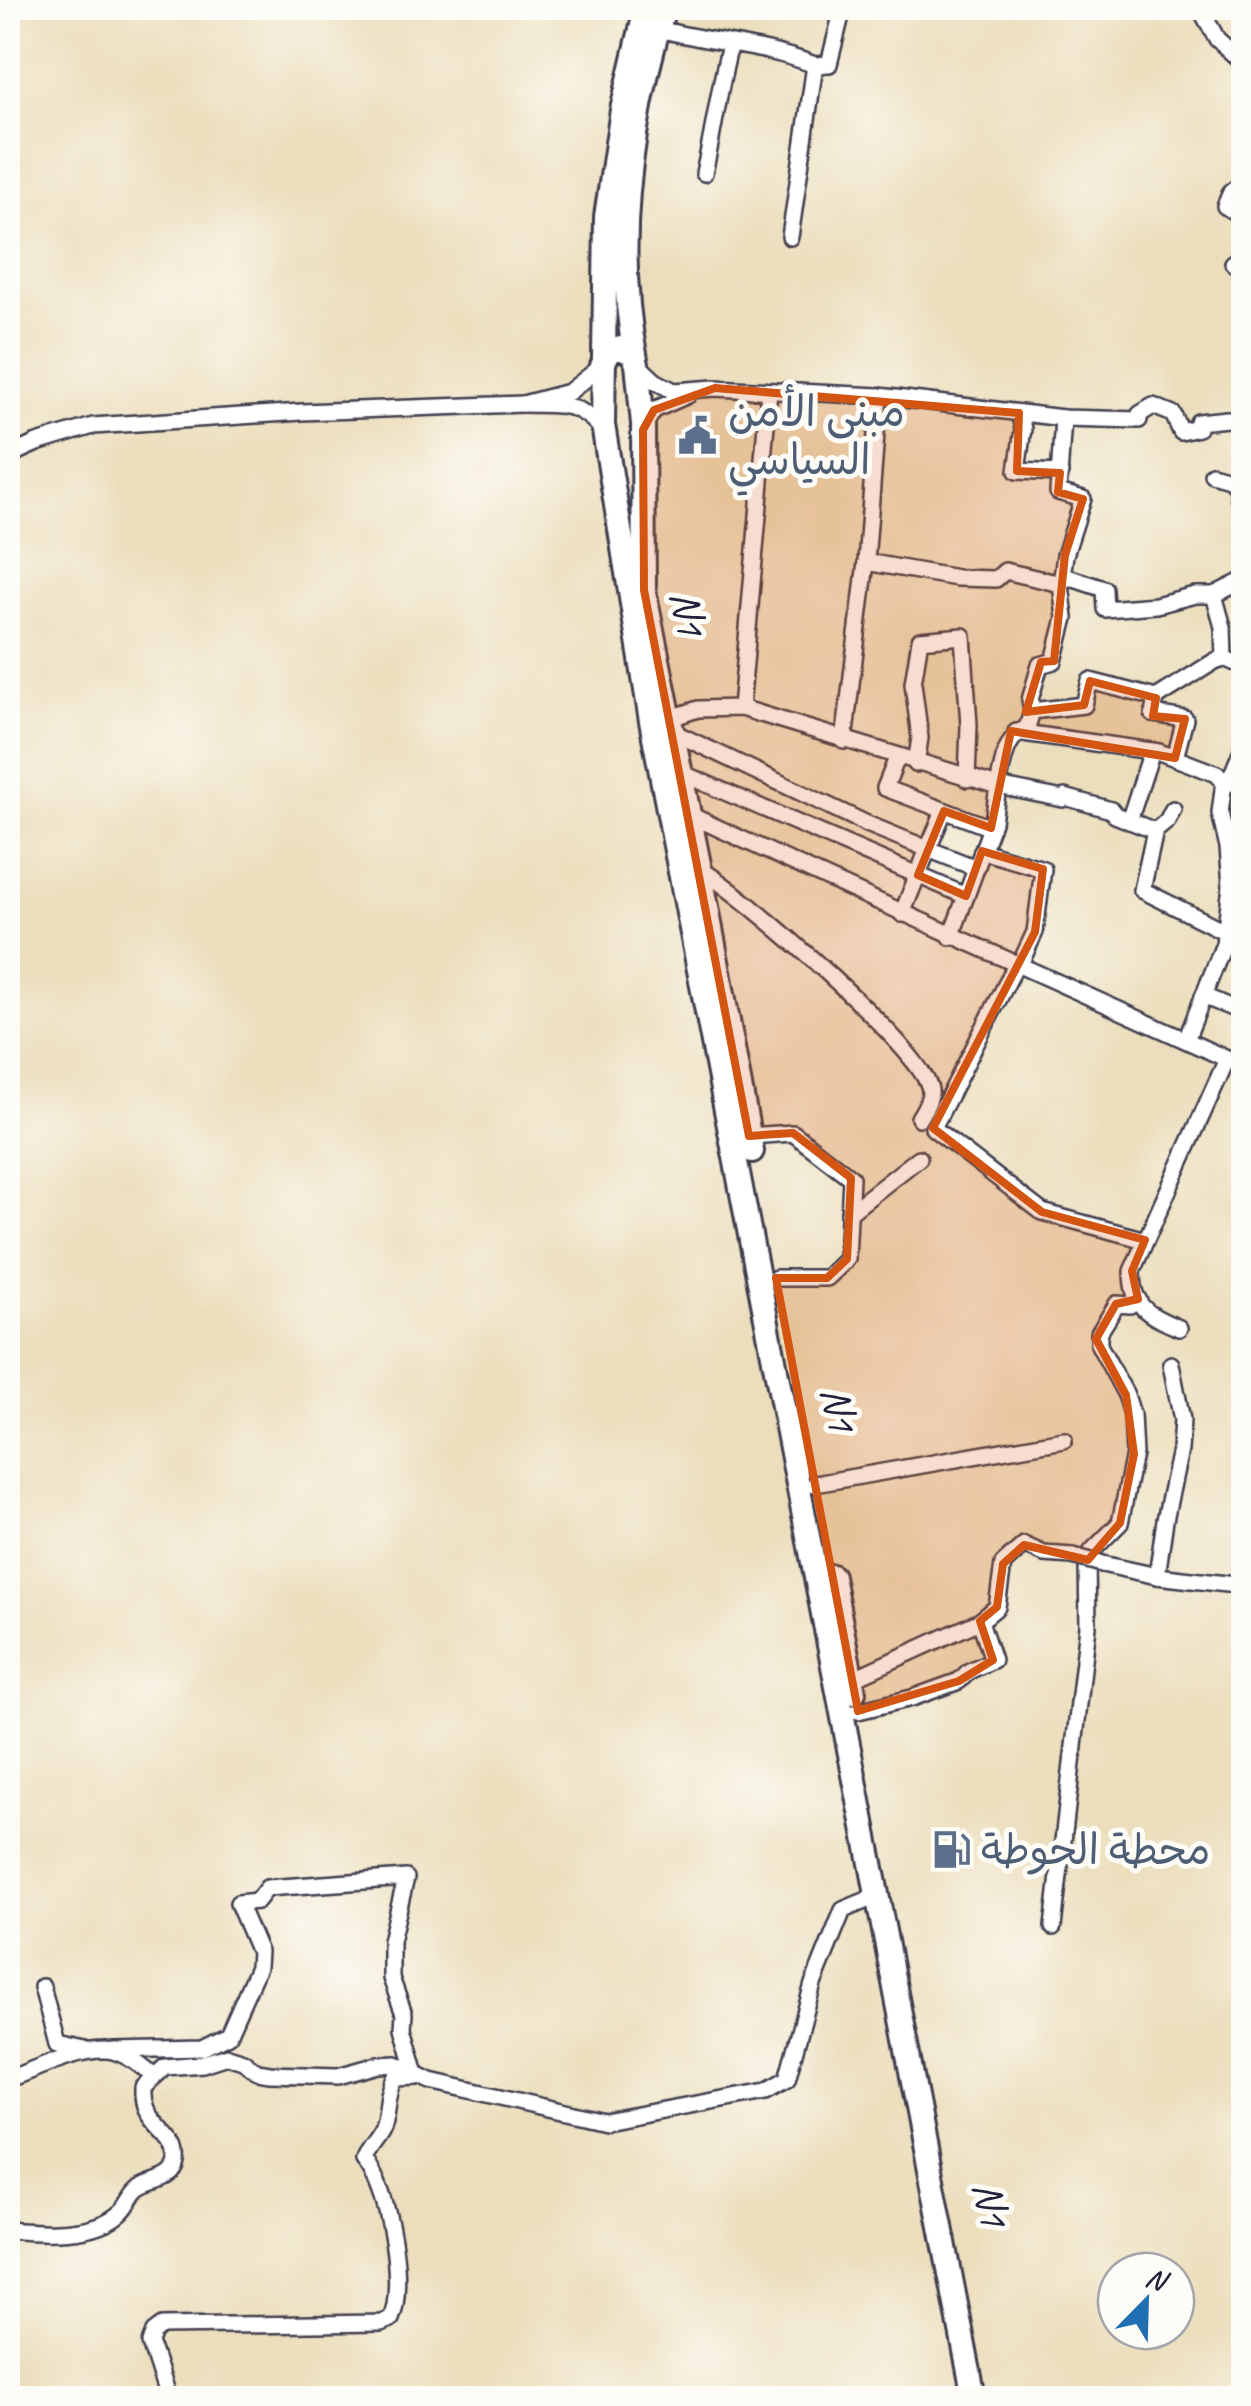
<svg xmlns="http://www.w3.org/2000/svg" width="1251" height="2406" font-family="Caveat,'Playpen Sans Arabic',sans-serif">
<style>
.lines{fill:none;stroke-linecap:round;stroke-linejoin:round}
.minor-casing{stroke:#403e4e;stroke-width:20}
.highway-casing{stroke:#403e4e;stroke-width:28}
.minor{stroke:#fff;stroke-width:15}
.highway{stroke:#fff;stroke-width:22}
.minor-bridge-casing{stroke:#403e4e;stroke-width:20;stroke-linecap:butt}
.minor-bridge{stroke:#fff;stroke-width:15}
.marked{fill:#d45411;fill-opacity:0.2;stroke:#d45411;stroke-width:8;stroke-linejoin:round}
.labels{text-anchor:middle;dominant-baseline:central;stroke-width:10;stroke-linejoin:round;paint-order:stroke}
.service-label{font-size:42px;fill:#4e5e75;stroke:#fdfcf7;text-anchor:start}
.street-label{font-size:42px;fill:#22223b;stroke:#fdfcf7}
</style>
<rect width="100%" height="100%" fill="#fdfcf7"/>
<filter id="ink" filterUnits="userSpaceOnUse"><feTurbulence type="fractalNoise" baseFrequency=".01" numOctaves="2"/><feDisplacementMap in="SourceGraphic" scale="20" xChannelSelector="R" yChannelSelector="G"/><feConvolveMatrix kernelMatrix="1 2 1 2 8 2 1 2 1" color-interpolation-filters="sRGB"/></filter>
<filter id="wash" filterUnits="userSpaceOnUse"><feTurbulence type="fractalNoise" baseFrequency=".0048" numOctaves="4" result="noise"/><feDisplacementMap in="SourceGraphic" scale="40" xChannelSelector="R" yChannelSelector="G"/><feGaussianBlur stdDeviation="2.25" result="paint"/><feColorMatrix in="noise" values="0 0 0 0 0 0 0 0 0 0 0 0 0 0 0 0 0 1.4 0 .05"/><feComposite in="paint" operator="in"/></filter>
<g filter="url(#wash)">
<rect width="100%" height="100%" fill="#ecdebc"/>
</g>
<g filter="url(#ink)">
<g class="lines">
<defs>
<g id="minor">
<path d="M379,8H383"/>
<path d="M1200,8L1217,39L1244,64"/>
<path d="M658,29C710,42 765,46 815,65"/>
<path d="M704,173C714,130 719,88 730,45"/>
<path d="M1244,182L1231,192L1225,206L1244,218"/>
<path d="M790,237L815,65L829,64L843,8"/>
<path d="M1233,263L1244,255"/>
<path d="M637,364L655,381L674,391L715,388L879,396L1063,418L1139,420L1140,414L1153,406L1173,414L1181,432L1198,428V422L1227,419L1244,422"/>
<path d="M602,366L569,392L523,404C560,405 579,400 604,432"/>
<path d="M1019,413L1023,429L1017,471L1060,473"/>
<path d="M1063,418L1058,492L1083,499L1065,555L1061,584L1065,618L1054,661L1040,665L1030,700L1032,711L1027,728C1004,737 1003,764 998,786L1063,799L1065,797L1111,810L1115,815L1155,831L1142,890L1244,941"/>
<path d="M644,426L654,410L688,395"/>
<path d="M8,456L37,443L93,426L301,412L523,404"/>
<path d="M1212,474L1229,479L1239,487L1238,496L1244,503"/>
<path d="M866,562L957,578L996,579L1005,571L1061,584"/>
<path d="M1062,575L1104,589L1105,609L1156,605L1195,595H1214L1223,627L1224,658"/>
<path d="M1214,595L1244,580"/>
<path d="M741,708L769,391"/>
<path d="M1032,711L1084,705L1090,681L1156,698"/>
<path d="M671,718L698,709L741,708L998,786L993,822L951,937"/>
<path d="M673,732L867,824L928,849L902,914"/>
<path d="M1016,732L1159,752L1175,758L1185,719L1153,714L1156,698L1215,661L1224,658L1244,667"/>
<path d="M844,741L866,562L879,396"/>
<path d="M897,758L885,788L991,828"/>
<path d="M1175,758L1217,774L1224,782L1220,813L1228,847L1231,886L1224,944L1186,1040"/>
<path d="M916,764L920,738L913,683L920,640L963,636L969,725L967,779"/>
<path d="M679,772L966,896"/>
<path d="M1228,784L1244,745"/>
<path d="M944,811L928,849L976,868"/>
<path d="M688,814C867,898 1047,977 1227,1059L1244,1064"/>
<path d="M1129,821L1152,751"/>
<path d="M1155,831L1167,821L1173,809"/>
<path d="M982,851L1043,869L1035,932L1020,964"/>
<path d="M700,869C740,892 925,1051 930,1090C931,1100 924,1109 919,1118"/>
<path d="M1017,963L933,1128L1042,1212L1145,1240"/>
<path d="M1203,996L1244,1013"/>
<path d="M749,1136L793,1133L851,1178L847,1259L827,1278H776"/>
<path d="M849,1213L919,1158"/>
<path d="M1179,1328C1149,1315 1132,1309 1132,1271L1227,1059"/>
<path d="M815,1484L1064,1440"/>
<path d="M1102,1564L1157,1576L1244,1586"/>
<path d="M1157,1576L1165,1520L1180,1450L1182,1420L1171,1364"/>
<path d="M852,1679L980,1621L997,1607L1003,1564L1024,1545L1044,1554L1073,1556"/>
<path d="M858,1711L912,1698L959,1681L969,1671L993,1660L980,1621"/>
<path d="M1053,1927L1088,1626L1087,1562L1092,1551L1120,1523L1134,1454L1132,1414L1126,1395L1099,1345V1333L1117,1304L1130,1305L1138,1299"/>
<path d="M42,1987L57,2044L85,2050"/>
<path d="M113,2050L202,2048L228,2035L258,1967L259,1952L238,1903L257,1901L267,1888L406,1878L391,1941V1978L404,2014L403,2028L417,2077"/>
<path d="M8,2079C37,2069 75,2049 106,2050C124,2051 142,2066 154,2077L165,2067L202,2064L227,2056L243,2061L257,2072L270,2074L338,2076L378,2065L396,2064L431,2081L604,2121L766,2091L787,2079L813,1984L843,1910L879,1895"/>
<path d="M8,2230C40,2233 95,2237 121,2212C129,2205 131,2194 140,2188C152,2180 174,2180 177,2162C181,2132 140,2128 143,2088L154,2077"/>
<path d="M168,2398L150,2343L154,2332L162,2326L381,2323L391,2319C406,2285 389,2188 364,2160C369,2145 381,2138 384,2125C389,2108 386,2095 395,2078L417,2077"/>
</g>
<g id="highway">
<path d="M646,8L622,110L606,217L603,425L651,721L974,2398"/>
<path d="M636,360C613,245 631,120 664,8"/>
<path d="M602,366L609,352L620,348L632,353L637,364L643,424L644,590L700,869L752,1151"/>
<path d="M832,1576L854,1692"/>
</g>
</defs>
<use href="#minor" class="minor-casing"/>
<use href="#highway" class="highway-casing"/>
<use href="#minor" class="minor"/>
<use href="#highway" class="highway"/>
<defs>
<path id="minor-bridge" d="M1073,1556L1102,1564"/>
</defs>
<use href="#minor-bridge" class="minor-bridge-casing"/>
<use href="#minor-bridge" class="minor-bridge"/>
</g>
</g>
<path class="marked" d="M715,388L1019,413L1017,471L1060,473L1058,492L1083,499L1065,555L1054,661L1041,662L1026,712L1084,705L1090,681L1156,698L1153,716L1185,719L1175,758L1011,731L991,828L944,811L918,875L966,896L982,851L1043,869L1035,932L933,1128L1042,1212L1145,1240L1132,1271L1138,1299L1116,1304L1096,1339L1126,1395L1134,1454L1120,1523L1088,1560L1024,1545L1003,1564L997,1607L980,1621L993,1660L959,1681L858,1711L776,1278H827L847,1259L851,1178L793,1133L749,1136L644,590L643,430L654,410Z"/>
<defs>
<symbol id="civic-bare" viewBox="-9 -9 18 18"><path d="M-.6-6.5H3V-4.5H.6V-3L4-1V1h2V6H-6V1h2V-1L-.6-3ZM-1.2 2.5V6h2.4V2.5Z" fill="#5c6f8a" stroke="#fdfcf7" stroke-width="2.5" paint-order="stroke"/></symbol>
<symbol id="fuel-bare" viewBox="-9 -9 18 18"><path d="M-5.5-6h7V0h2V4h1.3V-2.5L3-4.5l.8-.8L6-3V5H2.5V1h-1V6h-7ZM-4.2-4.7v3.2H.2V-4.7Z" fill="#5c6f8a" stroke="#fdfcf7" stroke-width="2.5" paint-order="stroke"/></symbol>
</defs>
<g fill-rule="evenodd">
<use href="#civic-bare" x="670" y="408" width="55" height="55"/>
<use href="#fuel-bare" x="924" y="1822" width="55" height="55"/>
</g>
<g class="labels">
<g class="service-label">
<text x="728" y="412">مبنى الأمن<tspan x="728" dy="48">السياسي</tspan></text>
<text x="981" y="1850">محطة الحوطة</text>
</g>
<g class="street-label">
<text transform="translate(688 613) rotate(80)">N1</text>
<text transform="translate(839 1409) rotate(79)">N1</text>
<text transform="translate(991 2204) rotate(79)">N1</text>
</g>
</g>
<rect width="1251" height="2406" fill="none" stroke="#fdfcf7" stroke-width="40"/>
<g transform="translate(1146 2301) rotate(23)"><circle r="48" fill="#fdfcf7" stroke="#a5a5ac" stroke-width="2.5"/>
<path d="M0-8L18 38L0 25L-18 38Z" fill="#1f6fb2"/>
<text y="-15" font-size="28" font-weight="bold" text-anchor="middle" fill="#22223b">N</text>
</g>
</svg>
